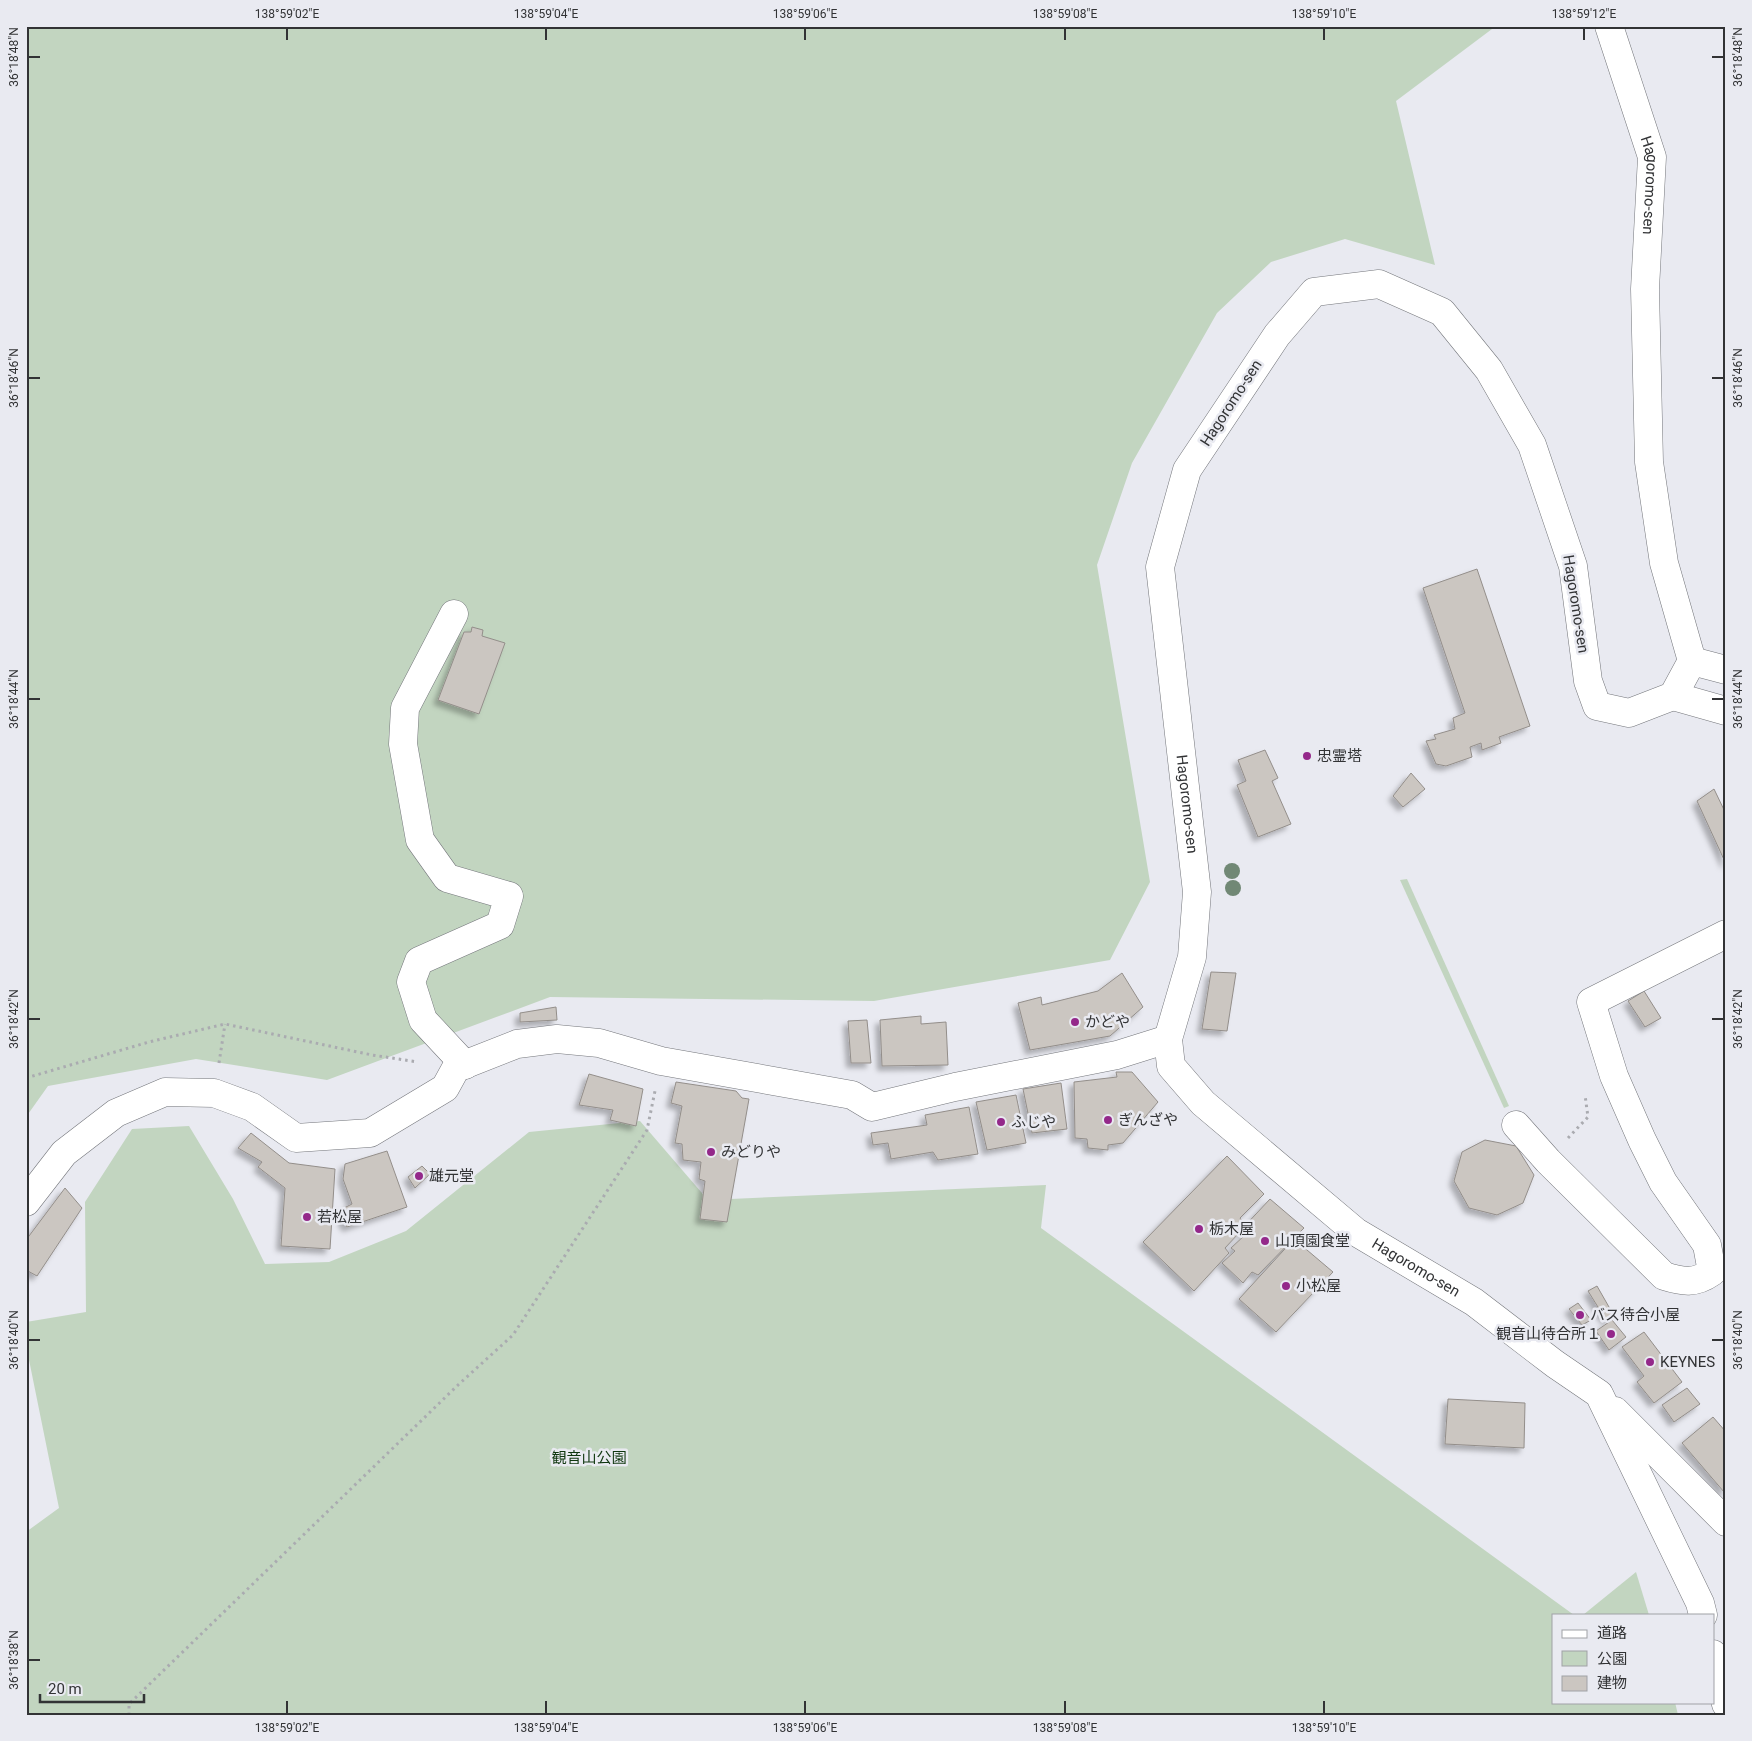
<svg xmlns="http://www.w3.org/2000/svg" width="1752" height="1741" font-family="Roboto,'Noto Sans JP',sans-serif">
<style>
.green{fill:#c2d5c0}
.building{fill:#cbc6c1;stroke:#938e8a;filter:url(#shadow)}
.lines{fill:none;stroke-linecap:round;stroke-linejoin:round}
.minor-casing{stroke:#74767b;stroke-width:29}
.path{stroke:#aaabb0;stroke-width:3;stroke-dasharray:2.5 4;stroke-linecap:butt}
.minor{stroke:#fff;stroke-width:28}
.tree{fill:#718875}
.ticks{fill:none;stroke:#323335;stroke-width:2}
.poi-dot{fill:#94288a;stroke:#e9eaf1;stroke-width:2}
.labels{text-anchor:middle;dominant-baseline:central;stroke-width:5;stroke-linejoin:round;paint-order:stroke}
.street-label{font-size:15px;fill:#323335;stroke:#e9eaf1}
.poi-label{font-size:15px;fill:#323335;stroke:#e9eaf1;text-anchor:start}
.park-label{font-size:15px;fill:#0f370f;stroke:#e9eaf1}
.neatline{fill:none;stroke:#323335;stroke-width:2}
.ticks-label{font-size:12px;text-anchor:middle;fill:#323335}
</style>
<defs>
<filter id="shadow"><feDropShadow dx="-4.5" dy="4.5" stdDeviation="2.5" flood-color="#0004"/></filter>
</defs>
<rect width="100%" height="100%" fill="#e9eaf1"/>
<g class="green">
<path d="M26,26H1496L1396,101L1435,265L1345,239L1271,262L1217,313L1132,463L1097,565L1150,882L1110,960L874,1001L550,997L327,1080L196,1059L48,1086L26,1117Z"/>
<path d="M1407,879L1509,1106L1504,1108L1400,880Z"/>
<path d="M640,1121L708,1200L1046,1185L1041,1228L1574,1615H1553V1702H1675L1678,1715H26V1532L59,1508L26,1345V1322L86,1312L85,1202L132,1129L189,1126L233,1199L265,1264L329,1262L406,1231L529,1132Z"/>
<path d="M1636,1572L1649,1615H1583Z"/>
</g>
<g class="building">
<path d="M1477,569L1530,726L1499,737L1501,743L1482,750L1481,743L1470,747L1472,757L1446,766L1436,764L1426,741L1436,739L1434,735L1455,729L1453,718L1465,713L1423,588Z"/>
<path d="M472,627L483,630L482,636L505,643L479,714L438,700L464,632H471Z"/>
<path d="M1265,750L1278,778L1272,781L1291,824L1258,837L1237,785L1246,781L1238,760Z"/>
<path d="M1411,773L1425,789L1403,807L1393,796Z"/>
<path d="M1714,789L1726,814V864L1697,801Z"/>
<path d="M1211,972L1236,973L1227,1031L1202,1029Z"/>
<path d="M1122,973L1143,1007L1110,1036L1030,1050L1018,1003L1041,997L1042,1005L1098,991Z"/>
<path d="M1644,991L1661,1018L1645,1027L1628,1001Z"/>
<path d="M556,1007L557,1020L520,1022V1013Z"/>
<path d="M921,1016V1024L946,1022L948,1065L882,1066L880,1020Z"/>
<path d="M867,1020L871,1063H851L848,1021Z"/>
<path d="M1116,1072H1132L1158,1102L1123,1143L1108,1145V1150L1088,1148L1087,1139L1075,1138L1074,1082L1117,1077Z"/>
<path d="M589,1074L643,1089L636,1126L610,1120L613,1110L579,1105Z"/>
<path d="M676,1082L736,1091L742,1098L749,1099L727,1222L700,1219L705,1181L699,1179L701,1162L683,1160L682,1144L675,1143L682,1106L671,1103Z"/>
<path d="M1061,1083L1067,1129L1032,1133L1023,1089Z"/>
<path d="M1016,1095L1026,1143L987,1150L976,1102Z"/>
<path d="M969,1107L978,1154L938,1160L933,1152L891,1159L888,1143L873,1145L871,1133L927,1125L925,1115Z"/>
<path d="M251,1133L289,1163L335,1169L330,1249L281,1246L285,1188L258,1167L262,1162L238,1148Z"/>
<path d="M1485,1140L1516,1146L1534,1175L1523,1203L1497,1215L1469,1208L1454,1181L1462,1152Z"/>
<path d="M387,1151L407,1207L347,1227L342,1219L346,1217L344,1208L352,1204L343,1179L345,1164Z"/>
<path d="M1227,1156L1264,1194L1240,1218L1244,1224L1239,1233L1225,1248L1229,1253L1194,1291L1143,1242Z"/>
<path d="M422,1166L430,1174L415,1188L408,1177Z"/>
<path d="M65,1188L82,1208L37,1276L26,1270V1240Z"/>
<path d="M1270,1199L1304,1228L1258,1275L1252,1272L1243,1283L1222,1263L1235,1251L1231,1248L1246,1234L1241,1230Z"/>
<path d="M1294,1239L1333,1272L1276,1332L1239,1299Z"/>
<path d="M1597,1286L1613,1314L1606,1320L1588,1291Z"/>
<path d="M1578,1303L1591,1320L1582,1325L1569,1309Z"/>
<path d="M1612,1320L1626,1337L1609,1350L1596,1331Z"/>
<path d="M1644,1332L1682,1382L1654,1403L1637,1382L1644,1376L1622,1347Z"/>
<path d="M1687,1388L1700,1404L1674,1422L1662,1405Z"/>
<path d="M1448,1399L1525,1403L1524,1448L1445,1444Z"/>
<path d="M1713,1417L1726,1432V1490L1724,1492L1682,1443Z"/>
</g>
<g class="lines">
<defs>
<g id="minor">
<path id="s1" d="M1609,26L1652,157L1645,289L1649,462L1664,563L1692,661L1673,696L1629,713L1597,706L1588,681L1573,566L1532,445L1489,370L1442,312L1379,284L1314,292L1277,335L1187,470L1160,567L1197,892L1192,957L1168,1039L1171,1066L1203,1103L1356,1232L1474,1302L1555,1364L1599,1394L1700,1603L1703,1615"/>
<path d="M454,614L405,708L403,744L420,840L447,878L509,896L500,925L419,961L411,982L423,1020L465,1065"/>
<path d="M1692,661L1726,670"/>
<path d="M1673,696L1726,711"/>
<path d="M1516,1125L1548,1161L1664,1276C1683,1282 1695,1284 1712,1272L1707,1245L1663,1182L1642,1140L1614,1076L1591,1002L1726,934"/>
<path d="M26,1202L64,1153L116,1113L165,1092L214,1093L252,1107L296,1138L370,1133L445,1088L456,1068L517,1044L557,1039L599,1043L661,1061L852,1095L872,1107L955,1087L1117,1055L1168,1039"/>
<path d="M1615,1411L1726,1522"/>
<path d="M1713,1654L1726,1704"/>
</g>
</defs>
<use href="#minor" class="minor-casing"/>
<g class="path">
<path d="M219,1063L225,1024"/>
<path d="M26,1078L149,1042L225,1024L372,1055L418,1062"/>
<path d="M1568,1138L1588,1117L1585,1095"/>
<path d="M129,1715V1704L458,1385L513,1335L647,1130L655,1091"/>
</g>
<use href="#minor" class="minor"/>
</g>
<g class="tree">
<circle cx="1232" cy="871" r="8"/>
<circle cx="1233" cy="888" r="8"/>
</g>
<path class="ticks" d="M287,28V40M546,28V40M805,28V40M1065,28V40M1324,28V40M1584,28V40M28,57H40M1712,57H1724M28,378H40M1712,378H1724M28,699H40M1712,699H1724M28,1019H40M1712,1019H1724M28,1340H40M1712,1340H1724M28,1660H40M287,1701V1714M546,1701V1714M805,1701V1714M1065,1701V1714M1324,1701V1714"/>
<g class="poi-dot">
<circle cx="1307" cy="756" r="5"/>
<circle cx="1075" cy="1022" r="5"/>
<circle cx="1108" cy="1120" r="5"/>
<circle cx="1001" cy="1122" r="5"/>
<circle cx="711" cy="1152" r="5"/>
<circle cx="419" cy="1176" r="5"/>
<circle cx="307" cy="1217" r="5"/>
<circle cx="1199" cy="1229" r="5"/>
<circle cx="1265" cy="1241" r="5"/>
<circle cx="1286" cy="1286" r="5"/>
<circle cx="1580" cy="1315" r="5"/>
<circle cx="1611" cy="1334" r="5"/>
<circle cx="1650" cy="1362" r="5"/>
</g>
<g class="labels">
<g class="street-label">
<text stroke="none"><textPath href="#s1" startOffset="166">Hagoromo-sen</textPath></text>
<text transform="translate(1231 403) rotate(-57)">Hagoromo-sen</text>
<text transform="translate(1576 604) rotate(81)">Hagoromo-sen</text>
<text stroke="none"><textPath href="#s1" startOffset="1891">Hagoromo-sen</textPath></text>
<text stroke="none"><textPath href="#s1" startOffset="2476">Hagoromo-sen</textPath></text>
</g>
<g class="poi-label">
<text x="1317" y="756">忠霊塔</text>
<text x="1085" y="1022">かどや</text>
<text x="1118" y="1120">ぎんざや</text>
<text x="1011" y="1122">ふじや</text>
<text x="721" y="1152">みどりや</text>
<text x="429" y="1176">雄元堂</text>
<text x="317" y="1217">若松屋</text>
<text x="1209" y="1229">栃木屋</text>
<text x="1275" y="1241">山頂園食堂</text>
<text x="1296" y="1286">小松屋</text>
<text x="1590" y="1315">バス待合小屋</text>
<text x="1601" y="1334" text-anchor="end">観音山待合所１</text>
<text x="1660" y="1362">KEYNES</text>
</g>
<g class="park-label">
<text x="589" y="1458">観音山公園</text>
</g>
</g>
<rect width="1752" height="1741" fill="none" stroke="#e9eaf1" stroke-width="55"/>
<rect x="1552" y="1614" width="162" height="90" fill="#e9eaf1" stroke="#a0a1a6"/>
<rect x="1562" y="1630" width="25" height="8" fill="#ffffff" stroke="#a0a1a6"/>
<text x="1597" y="1638" font-size="15" fill="#323335">道路</text>
<rect x="1562" y="1651" width="25" height="15" fill="#c2d5c0" stroke="#a0a1a6"/>
<text x="1597" y="1664" font-size="15" fill="#323335">公園</text>
<rect x="1562" y="1676" width="25" height="15" fill="#cbc6c1" stroke="#a0a1a6"/>
<text x="1597" y="1688" font-size="15" fill="#323335">建物</text>
<path d="M40 1694v8h104v-8" fill="none" stroke="#323335" stroke-width="2.5"/>
<text x="48" y="1694" font-size="15" fill="#323335" stroke="#e9eaf1" stroke-width="4" paint-order="stroke">20 m</text>
<rect x="28" y="28" width="1696" height="1686" class="neatline"/>
<g class="ticks-label">
<text x="287" y="18">138°59'02"E</text>
<text x="546" y="18">138°59'04"E</text>
<text x="805" y="18">138°59'06"E</text>
<text x="1065" y="18">138°59'08"E</text>
<text x="1324" y="18">138°59'10"E</text>
<text x="1584" y="18">138°59'12"E</text>
<text transform="translate(14 57) rotate(-90)" y="4">36°18'48"N</text>
<text transform="translate(1738 57) rotate(-90)" y="4">36°18'48"N</text>
<text transform="translate(14 378) rotate(-90)" y="4">36°18'46"N</text>
<text transform="translate(1738 378) rotate(-90)" y="4">36°18'46"N</text>
<text transform="translate(14 699) rotate(-90)" y="4">36°18'44"N</text>
<text transform="translate(1738 699) rotate(-90)" y="4">36°18'44"N</text>
<text transform="translate(14 1019) rotate(-90)" y="4">36°18'42"N</text>
<text transform="translate(1738 1019) rotate(-90)" y="4">36°18'42"N</text>
<text transform="translate(14 1340) rotate(-90)" y="4">36°18'40"N</text>
<text transform="translate(1738 1340) rotate(-90)" y="4">36°18'40"N</text>
<text transform="translate(14 1660) rotate(-90)" y="4">36°18'38"N</text>
<text x="287" y="1732">138°59'02"E</text>
<text x="546" y="1732">138°59'04"E</text>
<text x="805" y="1732">138°59'06"E</text>
<text x="1065" y="1732">138°59'08"E</text>
<text x="1324" y="1732">138°59'10"E</text>
</g>
</svg>
